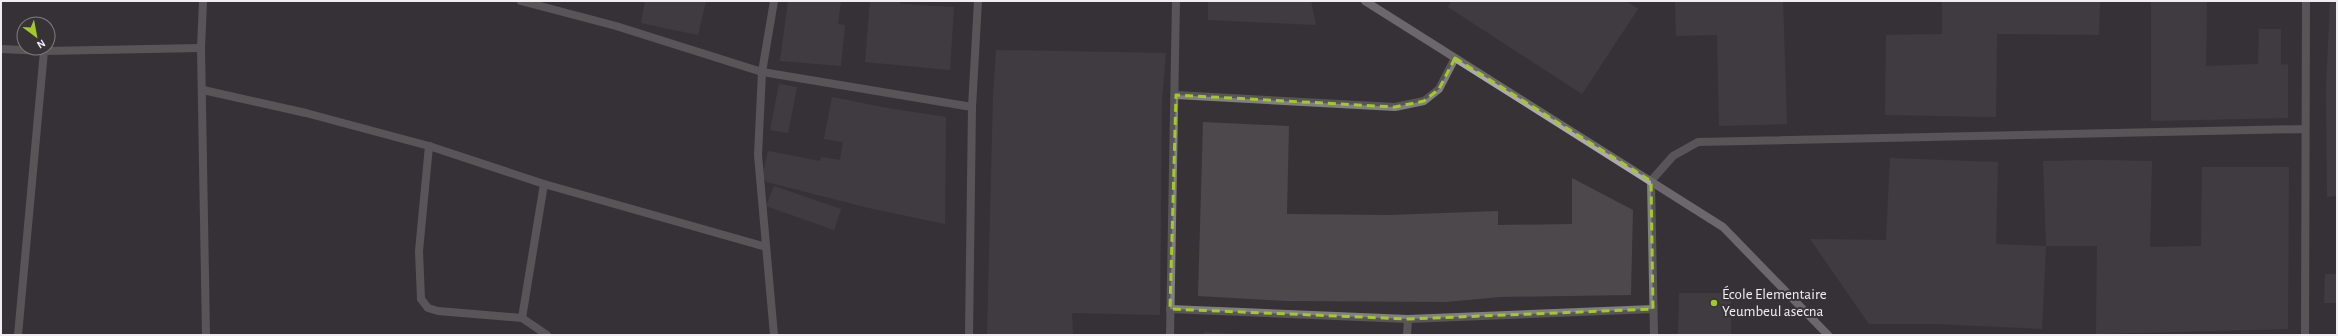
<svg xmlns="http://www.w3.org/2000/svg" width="2338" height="336" font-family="'Alegreya Sans',sans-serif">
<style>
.building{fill:#4d484c}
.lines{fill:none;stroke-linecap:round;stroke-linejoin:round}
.minor{stroke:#817f81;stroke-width:8}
.secondary{stroke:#ada9ac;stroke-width:8}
.marked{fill:none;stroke:#a2c928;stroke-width:3;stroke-dasharray:8 5;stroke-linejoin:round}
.poi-dot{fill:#a2c928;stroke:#373236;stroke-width:1.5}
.labels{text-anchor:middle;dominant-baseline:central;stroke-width:4;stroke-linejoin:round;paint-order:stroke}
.poi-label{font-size:15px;fill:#f1eef1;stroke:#373236;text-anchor:start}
</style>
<rect width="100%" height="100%" fill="#373236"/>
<g class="building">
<path d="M645,1H706L698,35L641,23Z"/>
<path d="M788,1H841L838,24L845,25L841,66L780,61Z"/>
<path d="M870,1H900V4L954,7L950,70L865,62Z"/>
<path d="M1208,1H1311L1316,25L1208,20Z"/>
<path d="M1451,1H1626L1638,9L1582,94L1448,7Z"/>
<path d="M1675,1H1783L1787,124L1719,126L1717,35L1676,36Z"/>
<path d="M1942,1H2100L2099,35L1997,34L1996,117L1885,115L1886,35L1942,34Z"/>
<path d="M2151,1H2207L2206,66L2258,64L2259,29H2281V65L2288,64V118L2151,121Z"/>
<path d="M2330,1H2337V196L2327,197L2326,89Z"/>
<path d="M996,50L1166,53L1162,100L1160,315L1072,313L1073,335H987L993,97Z"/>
<path d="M779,84L797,87L788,133L770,130Z"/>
<path d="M832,97L887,108L946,117L945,224L869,208L767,182L762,177L768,151L820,161L821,157L840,160L843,142L824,139Z"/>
<path d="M1203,122L1289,126L1287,214L1389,215L1498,211V225L1572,224V178L1633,210L1631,295L1500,297L1446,302L1286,301L1198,296Z"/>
<path d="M1890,158L1998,162L1996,244L2046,246L2042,329L1938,324H1869L1810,239L1886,240Z"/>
<path d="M2098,160L2152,161L2150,247L2201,246L2202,167H2289L2288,329L2096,334L2097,246H2046L2043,161Z"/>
<path d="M774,186L841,209L834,230L766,206Z"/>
<path d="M2325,274H2337V303H2324Z"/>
<path d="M1679,293H1731V335H1678Z"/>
<path d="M1204,332L1236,334V335H1203Z"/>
</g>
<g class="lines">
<g class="minor">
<path d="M203,1L201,48L206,335"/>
<path d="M521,1L616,26L762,72L972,107"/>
<path d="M774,1L762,72L758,155L774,335"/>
<path d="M1,49L44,51L201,48"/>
<path d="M203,90L306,113L429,146L544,184L766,247"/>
<path d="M1176,95L1395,107L1424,101L1439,89L1455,58"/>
<path d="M429,146L419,251L421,299L428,308L438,311L522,318"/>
<path d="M544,184L522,318L547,335"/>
<path d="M1170,309L1408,319L1653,309"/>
<path d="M18,335L44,51"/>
<path d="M969,335L972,107L978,1"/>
<path d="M1170,335L1176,1"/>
<path d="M1407,335L1408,319"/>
<path d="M1654,335L1651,181L1673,156L1698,142L2305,129"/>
<path d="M2305,335L2306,1"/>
</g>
<path class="secondary" d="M1365,1L1723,227L1828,335"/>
</g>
<path d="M0 0H2338V336H0ZM1455,58L1651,181L1653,309L1408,319L1170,309L1176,95L1395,107L1424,101L1439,89Z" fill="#373236" fill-opacity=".55" fill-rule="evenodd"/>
<path class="marked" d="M1455,58L1651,181L1653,309L1408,319L1170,309L1176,95L1395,107L1424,101L1439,89Z"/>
<circle class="poi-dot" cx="1714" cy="303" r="4"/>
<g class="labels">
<g class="poi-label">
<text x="1722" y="294">École Elementaire<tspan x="1722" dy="17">Yeumbeul asecna</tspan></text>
</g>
</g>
<rect width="2338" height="336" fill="none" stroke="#f1eef1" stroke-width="4"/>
<g transform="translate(36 36) rotate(148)"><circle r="19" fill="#373236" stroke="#817d81"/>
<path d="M0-3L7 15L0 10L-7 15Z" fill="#a2c928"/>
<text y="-6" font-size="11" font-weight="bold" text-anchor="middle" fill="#f1eef1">N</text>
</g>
</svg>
